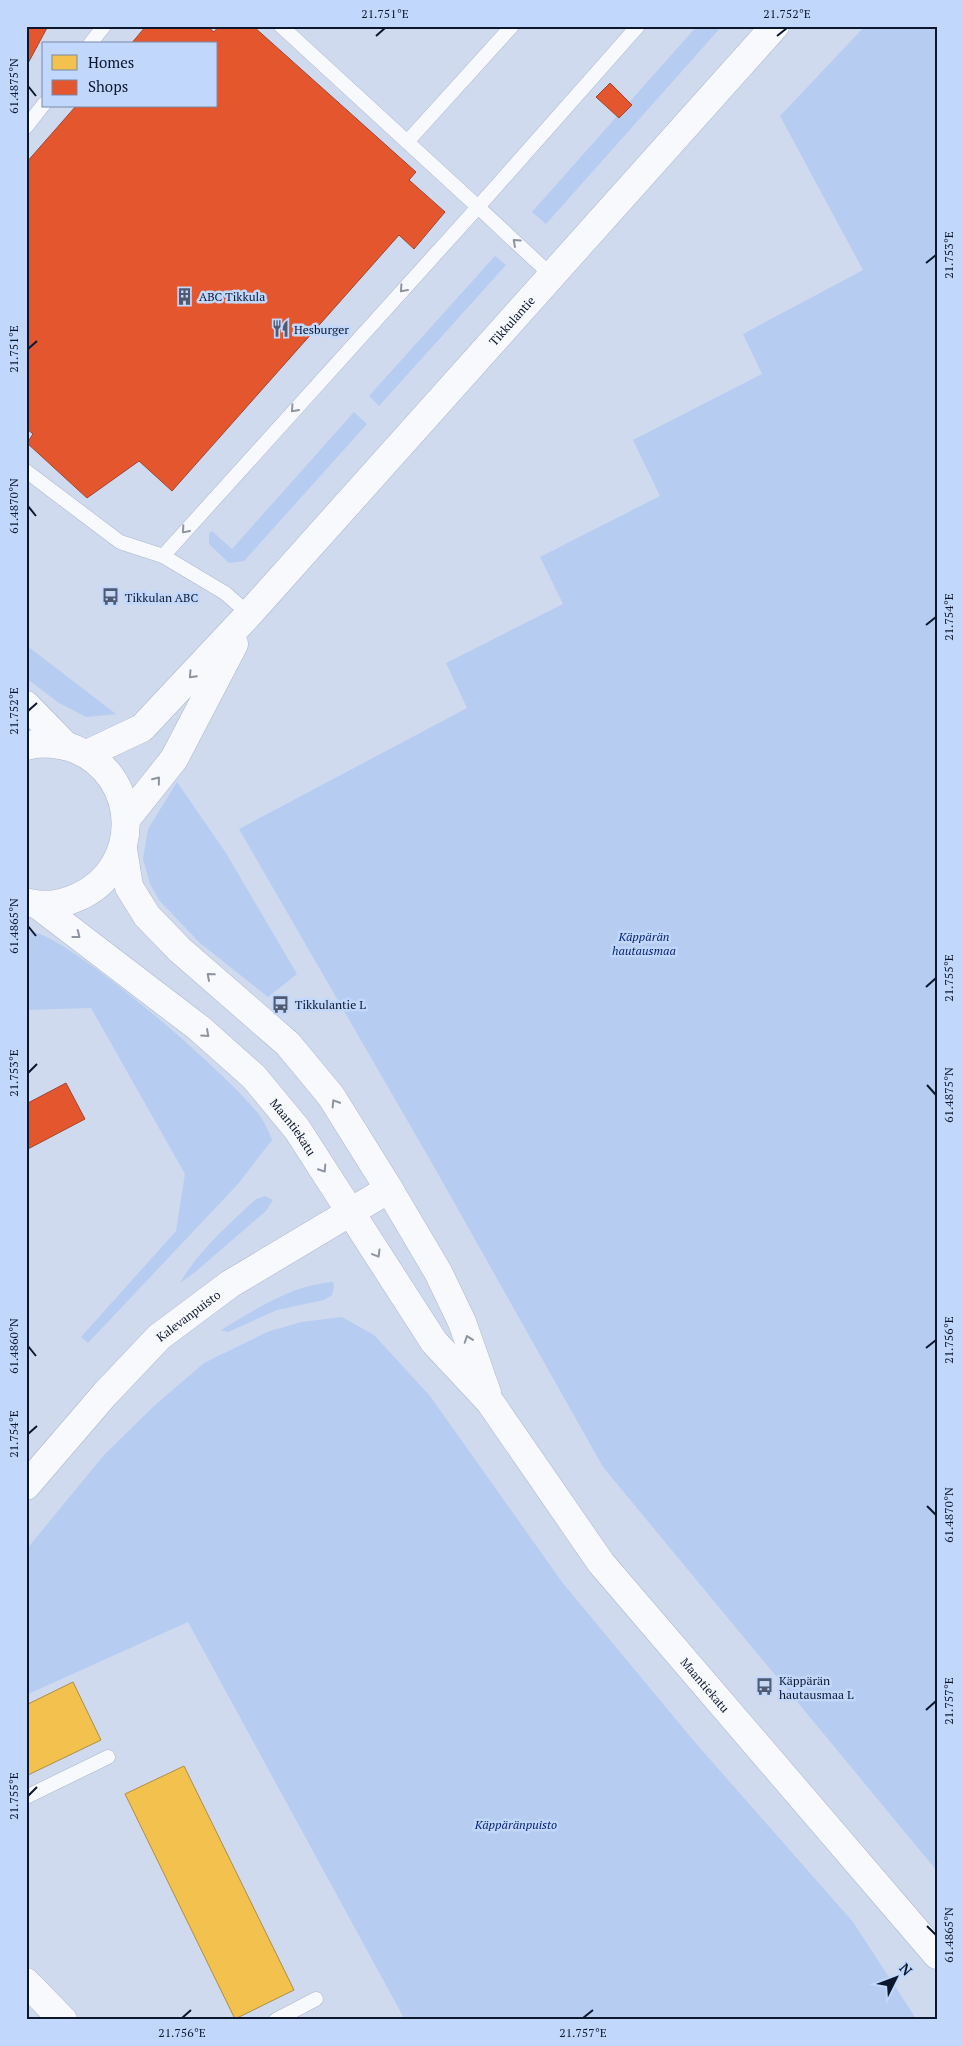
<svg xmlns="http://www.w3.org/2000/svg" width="963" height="2046" font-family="'PT Serif',serif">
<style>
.green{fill:#b7ccf1}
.homes{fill:#f2c14e;stroke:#ad8e44}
.shops{fill:#e4572e;stroke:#a3442e}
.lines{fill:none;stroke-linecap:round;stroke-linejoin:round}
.service-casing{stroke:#adb7cc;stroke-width:15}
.minor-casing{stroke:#adb7cc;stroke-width:29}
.tertiary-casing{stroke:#adb7cc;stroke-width:29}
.secondary-casing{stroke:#adb7cc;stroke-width:29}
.service{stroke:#f8f9fd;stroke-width:14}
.minor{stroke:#f8f9fd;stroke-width:28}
.tertiary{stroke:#f8f9fd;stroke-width:28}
.secondary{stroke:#f8f9fd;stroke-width:28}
.oneway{stroke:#8e93a0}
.ticks{fill:none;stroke:#0c172e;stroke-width:2}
.labels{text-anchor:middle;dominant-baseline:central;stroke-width:5;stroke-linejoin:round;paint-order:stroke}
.poi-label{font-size:12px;fill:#0c172e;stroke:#c2d7fc;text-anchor:start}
.street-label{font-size:12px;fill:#0c172e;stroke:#c2d7fc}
.park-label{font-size:12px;font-style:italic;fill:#001f73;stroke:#c2d7fc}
.neatline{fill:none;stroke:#0c172e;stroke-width:2}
.ticks-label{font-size:12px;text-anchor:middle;fill:#0c172e}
</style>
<rect width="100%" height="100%" fill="#cfdaef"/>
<g class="green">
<path d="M697,26H722L546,224L532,212Z"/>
<path d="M865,26H937V1871L603,1467L437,1172L239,829L467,708L446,663L563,604L540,557L660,496L633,440L762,374L743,334L863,270L780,116Z"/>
<path d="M495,256L506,265L379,406L369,396Z"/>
<path d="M354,412L367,424L244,561L229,563L209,544V534L212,531L232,549Z"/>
<path d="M26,645L116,714L86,717L59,703L26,678Z"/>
<path d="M177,782L226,853L297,974L268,997L200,943L159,900L150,884L143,859L148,829Z"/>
<path d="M26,930C67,932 233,1079 260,1116C265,1123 269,1132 272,1140L238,1184L88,1343L81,1337L176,1231L185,1174L91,1008L26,1010Z"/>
<path d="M265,1196L273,1200L266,1211L194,1273L180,1283C199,1250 228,1225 256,1199Z"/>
<path d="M333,1282L334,1287L332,1295L324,1300L277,1310L228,1332L221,1330C256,1309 292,1285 333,1282Z"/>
<path d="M342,1317L374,1335L430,1396L562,1582L693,1740L853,1922L917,2020H405L188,1622L26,1695V1550L104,1455L154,1406L204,1363L267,1332L301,1322Z"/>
</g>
<g class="homes">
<path d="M73,1682L101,1740L26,1776V1705Z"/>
<path d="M184,1766L294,1990L235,2019L125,1794Z"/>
</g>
<g class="shops">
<path d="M26,26H48L26,67Z"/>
<path d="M146,26H207L214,32L219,26H253L416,172L409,180L445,212L414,249L399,235L172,491L139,461L87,498L27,443L33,434L26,428V163L76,106H216V44H131Z"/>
<path d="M610,83L632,105L619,118L596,97Z"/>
<path d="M66,1083L85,1119L26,1150V1104Z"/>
</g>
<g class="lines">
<defs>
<g id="service">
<path d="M281,26L478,207L638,26"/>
<path d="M90,44L104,26"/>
<path d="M26,127L44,104"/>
<path d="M407,142L512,26"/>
<path d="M26,471L120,542L163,556L225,593L249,614"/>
<path d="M163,556L478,207L552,276"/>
<path d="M26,1797L108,1757"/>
<path d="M276,2020L316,1999"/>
</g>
<g id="minor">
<path id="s1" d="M26,1486L105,1394L159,1337L230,1284L389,1189"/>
<path d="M26,1982L63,2020"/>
</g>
<g id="tertiary">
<path id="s2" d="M87,754L142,728L249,614L775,26"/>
<path d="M127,818L174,759L234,644"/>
</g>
<g id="secondary">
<path d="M26,705L66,746"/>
<path d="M26,746C40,741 62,744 75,749C141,776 143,868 78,897C63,904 46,907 30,903"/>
<path d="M123,849L129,887L147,916L180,950L288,1044L331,1096L389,1189L438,1272L462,1322L487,1393"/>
<path id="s3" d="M38,905L199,1028L254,1077L297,1129L434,1342L490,1402L601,1563L937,1955"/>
</g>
</defs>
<use href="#service" class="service-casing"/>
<use href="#minor" class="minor-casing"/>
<use href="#tertiary" class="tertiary-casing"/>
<use href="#secondary" class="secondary-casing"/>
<use href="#service" class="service"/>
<use href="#minor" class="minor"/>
<use href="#tertiary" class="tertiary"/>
<use href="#secondary" class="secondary"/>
</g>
<defs><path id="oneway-chevron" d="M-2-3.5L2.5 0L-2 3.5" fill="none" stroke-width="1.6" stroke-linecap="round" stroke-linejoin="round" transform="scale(1.25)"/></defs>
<g class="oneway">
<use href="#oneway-chevron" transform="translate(516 242) rotate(-138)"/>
<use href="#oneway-chevron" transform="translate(403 289) rotate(132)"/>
<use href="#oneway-chevron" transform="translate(294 409) rotate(132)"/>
<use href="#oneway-chevron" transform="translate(185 530) rotate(131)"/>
<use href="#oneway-chevron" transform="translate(192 675) rotate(133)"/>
<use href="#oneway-chevron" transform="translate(157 780) rotate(-51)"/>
<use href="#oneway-chevron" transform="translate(77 935) rotate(38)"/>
<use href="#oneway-chevron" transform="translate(210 976) rotate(-139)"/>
<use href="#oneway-chevron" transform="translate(206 1034) rotate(42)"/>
<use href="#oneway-chevron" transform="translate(335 1103) rotate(-122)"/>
<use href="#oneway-chevron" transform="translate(323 1169) rotate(57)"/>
<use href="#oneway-chevron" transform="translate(377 1254) rotate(59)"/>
<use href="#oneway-chevron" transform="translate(468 1339) rotate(-109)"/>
</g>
<path class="ticks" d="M376,36L385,28M777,36L787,28M28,86L36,96M926,263L936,255M28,349L37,341M28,506L36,516M926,625L936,617M28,711L37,703M28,926L36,936M926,987L936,978M28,1073L37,1064M927,1085L936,1095M28,1346L36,1356M926,1348L936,1340M28,1434L37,1426M927,1506L936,1515M926,1710L936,1701M28,1796L37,1787M927,1926L936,1935M182,2018L191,2010M583,2018L593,2010"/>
<defs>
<symbol id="building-bare" viewBox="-9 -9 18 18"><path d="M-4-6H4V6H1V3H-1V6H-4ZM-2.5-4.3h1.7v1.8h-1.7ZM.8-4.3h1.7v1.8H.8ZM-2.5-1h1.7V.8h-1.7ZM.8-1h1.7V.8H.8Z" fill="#505b72" stroke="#c2d7fc" stroke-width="2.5" paint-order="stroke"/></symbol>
<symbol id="restaurant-bare" viewBox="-9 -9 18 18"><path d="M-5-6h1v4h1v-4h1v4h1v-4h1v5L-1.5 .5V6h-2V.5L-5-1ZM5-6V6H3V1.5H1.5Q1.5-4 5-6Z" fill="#505b72" stroke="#c2d7fc" stroke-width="2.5" paint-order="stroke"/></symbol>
<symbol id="bus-bare" viewBox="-9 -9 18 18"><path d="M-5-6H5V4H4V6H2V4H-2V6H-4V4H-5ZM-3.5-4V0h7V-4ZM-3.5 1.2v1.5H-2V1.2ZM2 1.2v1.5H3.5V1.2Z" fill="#505b72" stroke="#c2d7fc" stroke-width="2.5" paint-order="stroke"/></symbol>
</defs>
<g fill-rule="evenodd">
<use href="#building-bare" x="172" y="284" width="25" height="25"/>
<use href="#restaurant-bare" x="268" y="316" width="25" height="25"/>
<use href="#bus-bare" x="98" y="584" width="25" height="25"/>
<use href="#bus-bare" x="268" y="992" width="25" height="25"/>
<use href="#bus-bare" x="752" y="1674" width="25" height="25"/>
</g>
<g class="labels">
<g class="poi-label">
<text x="199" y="296">ABC Tikkula</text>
<text x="294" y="329">Hesburger</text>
<text x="125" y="597">Tikkulan ABC</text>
<text x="295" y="1004">Tikkulantie L</text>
<text x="779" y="1680">Käppärän<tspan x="779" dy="14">hautausmaa L</tspan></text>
</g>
<g class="street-label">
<text stroke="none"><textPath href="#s2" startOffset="611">Tikkulantie</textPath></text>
<text stroke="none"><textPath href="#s3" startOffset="340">Maantiekatu</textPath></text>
<text stroke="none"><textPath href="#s1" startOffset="236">Kalevanpuisto</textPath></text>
<text stroke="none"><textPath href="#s3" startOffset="1035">Maantiekatu</textPath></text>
</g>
<g class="park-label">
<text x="644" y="936">Käppärän<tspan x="644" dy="14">hautausmaa</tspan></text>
<text x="516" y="1824">Käppäränpuisto</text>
</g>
</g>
<rect width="963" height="2046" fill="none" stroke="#c2d7fc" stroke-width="55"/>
<rect x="42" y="42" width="175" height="65" fill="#c2d7fc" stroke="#798aaa"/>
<rect x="52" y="55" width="25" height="15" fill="#f2c14e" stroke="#798aaa"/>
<text x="88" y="68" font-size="15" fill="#0c172e">Homes</text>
<rect x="52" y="80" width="25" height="15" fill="#e4572e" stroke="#798aaa"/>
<text x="88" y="92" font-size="15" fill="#0c172e">Shops</text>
<g transform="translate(896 1978) rotate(48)" stroke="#c2d7fc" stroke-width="4" paint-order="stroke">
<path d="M0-4L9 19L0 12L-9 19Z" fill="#0c172e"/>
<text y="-8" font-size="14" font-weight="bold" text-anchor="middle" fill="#0c172e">N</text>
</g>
<rect x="28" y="28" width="908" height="1990" class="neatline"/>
<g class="ticks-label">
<text x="385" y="18">21.751°E</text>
<text x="787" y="18">21.752°E</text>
<text transform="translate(14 86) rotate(-90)" y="4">61.4875°N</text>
<text transform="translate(949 255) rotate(-90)" y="4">21.753°E</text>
<text transform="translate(14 349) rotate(-90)" y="4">21.751°E</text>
<text transform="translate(14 506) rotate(-90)" y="4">61.4870°N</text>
<text transform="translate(949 617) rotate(-90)" y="4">21.754°E</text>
<text transform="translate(14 711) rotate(-90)" y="4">21.752°E</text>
<text transform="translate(14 926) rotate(-90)" y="4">61.4865°N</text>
<text transform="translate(949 978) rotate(-90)" y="4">21.755°E</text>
<text transform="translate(14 1073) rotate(-90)" y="4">21.753°E</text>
<text transform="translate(949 1095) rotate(-90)" y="4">61.4875°N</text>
<text transform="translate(949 1340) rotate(-90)" y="4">21.756°E</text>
<text transform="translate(14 1346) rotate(-90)" y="4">61.4860°N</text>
<text transform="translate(14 1434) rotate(-90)" y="4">21.754°E</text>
<text transform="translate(949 1515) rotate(-90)" y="4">61.4870°N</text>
<text transform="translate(949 1701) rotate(-90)" y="4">21.757°E</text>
<text transform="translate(14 1796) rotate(-90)" y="4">21.755°E</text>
<text transform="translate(949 1935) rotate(-90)" y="4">61.4865°N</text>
<text x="182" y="2037">21.756°E</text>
<text x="583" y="2037">21.757°E</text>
</g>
</svg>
